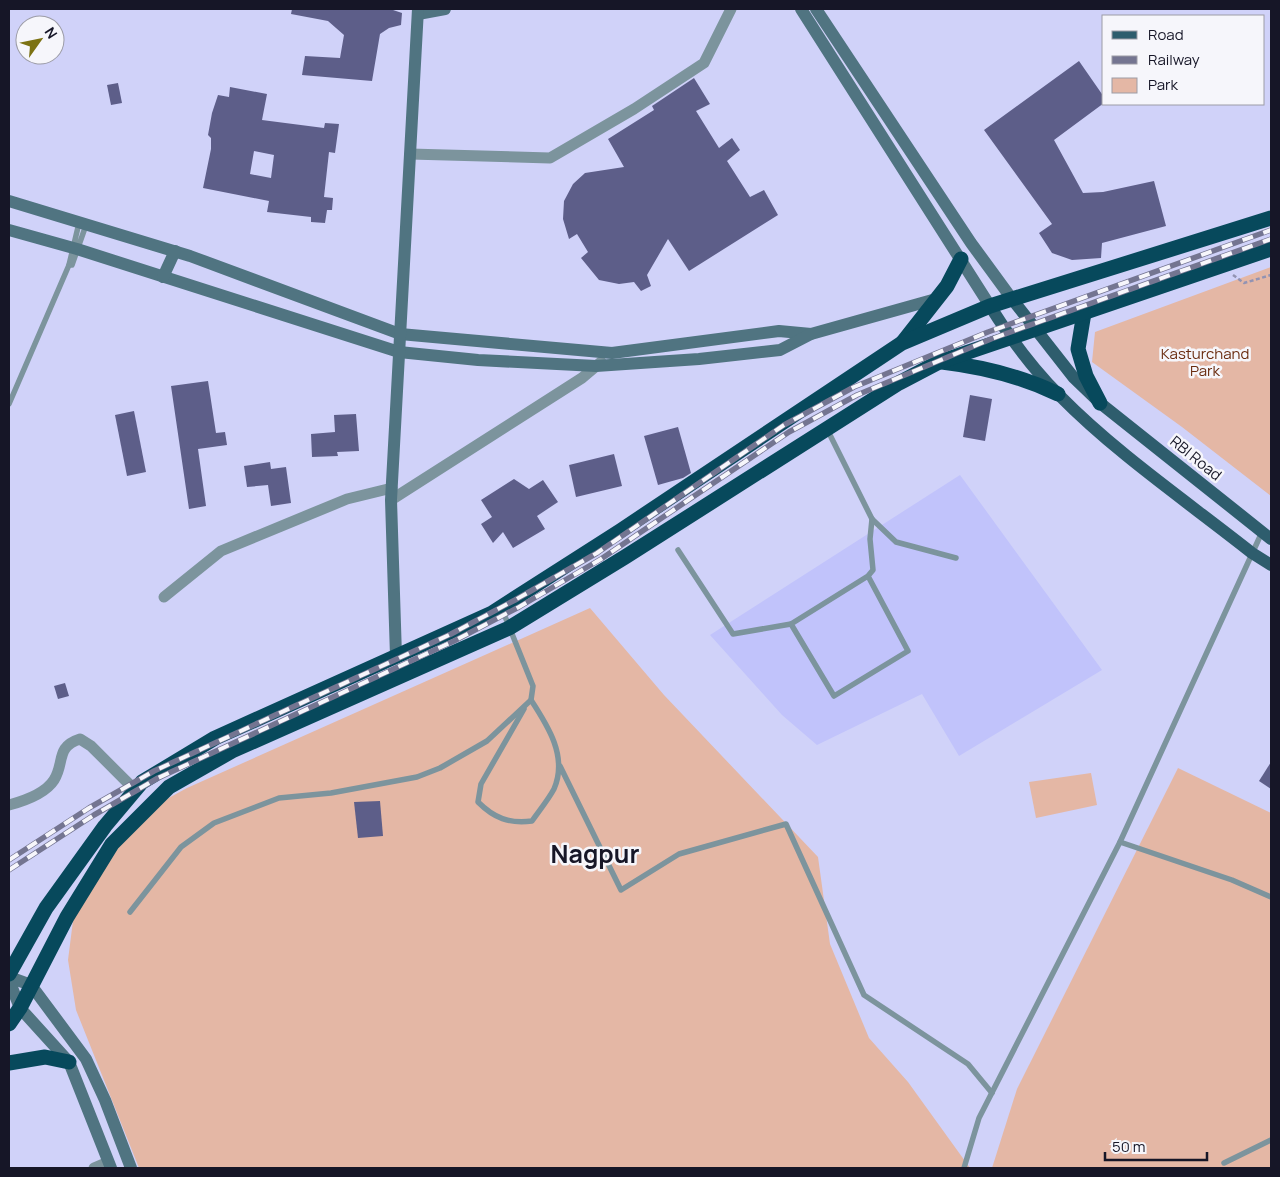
<svg xmlns="http://www.w3.org/2000/svg" width="1280" height="1177" font-family="Manrope,sans-serif">
<style>
.built{fill:#c1c3fb}
.green{fill:#e4b7a5}
.building{fill:#5d5e89;fill-rule:evenodd}
.lines{fill:none;stroke-linecap:round;stroke-linejoin:round}
.path{stroke:#9293b3;stroke-width:2.5;stroke-dasharray:4 2.5;stroke-linecap:butt}
.lane{stroke:#7c949d;stroke-width:5.5}
.street{stroke:#7c949d;stroke-width:11}
.secondary{stroke:#507481;stroke-width:12}
.primary{stroke:#2e5d6d;stroke-width:12}
.highway{stroke:#07495c;stroke-width:15}
.rail-casing{stroke:#747591;stroke-width:5.5}
.rail{stroke:#f6f6fb;stroke-width:4;stroke-dasharray:11;stroke-linecap:butt}
.labels{text-anchor:middle;dominant-baseline:central;stroke-width:5;stroke-linejoin:round;paint-order:stroke}
.park-label{font-size:15px;fill:#6a2c10;stroke:#f6f6fb}
.street-label{font-size:15px;fill:#161627;stroke:#f6f6fb}
.town-label{font-size:25px;font-weight:bold;fill:#161627;stroke:#f6f6fb}
</style>
<rect width="100%" height="100%" fill="#d0d2f9"/>
<path class="built" d="M960,475L1102,670L959,756L922,694L817,745L782,715L710,635Z"/>
<g class="green">
<path d="M1271,267V496L1182,427L1092,362L1095,332Z"/>
<path d="M590,608L664,695L818,857L830,944L869,1038L908,1082L970,1168H139L76,1010L68,960L75,905L129,828L165,800L187,788Z"/>
<path d="M1178,768L1271,813V1168H992L1017,1089Z"/>
<path d="M1091,773L1097,805L1036,818L1029,782Z"/>
</g>
<g class="building">
<path d="M292,9H390L402,13L401,25L389,28L380,34L372,81L302,75L305,56L340,58L344,35L328,21L291,14Z"/>
<path d="M1079,61L1104,97V103L1054,140L1083,193L1103,192L1154,181L1166,226L1102,243L1101,258L1072,260L1052,253L1039,233L1052,224L984,130Z"/>
<path d="M694,78L710,104L696,111L719,148L732,138L740,150L727,161L750,197L764,190L778,215L689,271L668,239L647,275L651,286L641,291L634,282L619,284L599,280L581,258L588,252L577,234L569,239L563,219L564,201L573,184L585,173L624,167L608,139L654,110L652,106Z"/>
<path d="M118,83L122,103L111,105L107,85Z"/>
<path d="M230,87L267,94L262,120L324,128L325,123L339,124L335,153L329,152L324,197L333,198L332,210H327L325,223L311,222V217L267,212L269,201L203,188L211,149V138L208,135L212,113L218,95L229,97ZM254,151L274,155L271,178L250,174Z"/>
<path d="M208,381L216,433L225,432L227,445L198,449L206,506L189,509L171,386Z"/>
<path d="M970,395L992,399L985,441L963,437Z"/>
<path d="M134,411L146,472L127,476L115,415Z"/>
<path d="M356,414L359,451L337,452L338,456L312,457L311,434L335,432L334,415Z"/>
<path d="M678,427L691,473L683,478L658,485L644,436Z"/>
<path d="M614,454L622,486L576,497L569,465Z"/>
<path d="M270,462L271,469L286,467L291,503L271,506L268,485L247,487L244,466Z"/>
<path d="M514,479L529,489L543,480L558,502L537,516L545,529L513,548L503,532L493,543L481,524L492,517L481,500Z"/>
<path d="M65,683L69,696L58,699L54,686Z"/>
<path d="M1271,762V789L1259,781Z"/>
<path d="M380,801L383,836L358,838L354,802Z"/>
</g>
<g class="lines">
<path class="path" d="M1233,275L1244,283L1271,275"/>
<g class="lane">
<path d="M79,223L69,265H72L86,225"/>
<path d="M9,404L69,265"/>
<path d="M827,429L872,519L896,542L956,558"/>
<path d="M678,550L733,634L791,624"/>
<path d="M868,576L908,651L834,696L791,624L868,576L873,570L870,539L872,519"/>
<path d="M524,709L481,784L478,802C494,818 509,824 532,821C539,811 548,800 554,789C568,757 548,726 531,700"/>
<path d="M560,766L621,890L679,854L786,824L864,995L968,1064L992,1093"/>
<path d="M1120,842L1232,880L1271,897"/>
<path d="M130,912L181,847L214,823L279,798L331,793L417,777L440,768L487,741L531,700L533,686L502,609"/>
<path d="M1224,1163L1271,1140"/>
<path d="M964,1168L979,1118L1120,842L1262,532"/>
</g>
<g class="street">
<path d="M410,154L550,158L634,109L704,63L731,9"/>
<path d="M391,500L582,378L601,362"/>
<path d="M164,597L221,551L347,499L392,488"/>
<path d="M9,805C24,801 45,794 54,780C65,763 55,747 80,739L91,746L135,790"/>
<path d="M94,1168L108,1162"/>
</g>
<g class="secondary">
<path d="M801,9L990,306"/>
<path d="M816,9L971,243L1012,299"/>
<path d="M418,14L445,9"/>
<path d="M9,201L190,256L400,334L612,353L779,331L811,334"/>
<path d="M9,230L77,249L399,352L478,360L596,366L699,359L780,350L811,334L936,299"/>
<path d="M163,277L175,251"/>
<path d="M396,656L391,500L418,9"/>
<path d="M9,977L31,985L86,1059L105,1100L131,1168"/>
<path d="M9,980L20,1008L69,1062L111,1168"/>
</g>
<g class="primary">
<path d="M1012,299L1074,378L1100,403L1271,539"/>
<path d="M990,306C1010,338 1033,369 1060,396C1116,453 1189,503 1252,553L1271,565"/>
</g>
<g class="highway">
<path d="M1084,313L1078,349L1086,376L1100,403"/>
<path d="M903,342L947,286L961,259"/>
<path d="M942,362C984,367 1021,376 1058,394"/>
<path d="M9,974L46,908L105,826L142,782L215,738L492,613L620,531L902,343L990,306L1271,218"/>
<path d="M9,1024L20,1008L67,917L112,844L169,787L232,751L509,628L625,557L899,383L939,362L1271,249"/>
<path d="M9,1063L45,1057L69,1062"/>
</g>
<defs>
<g id="rail">
<path d="M9,860L89,808L154,771L451,634L515,600L597,553L784,425L854,387L988,332L1271,230"/>
<path d="M9,870L94,815L158,778L454,641L519,607L601,559L789,432L857,395L991,339L1271,239"/>
</g>
</defs>
<use href="#rail" class="rail-casing"/>
<use href="#rail" class="rail"/>
</g>
<g class="labels">
<g class="park-label">
<text x="1205" y="353">Kasturchand<tspan x="1205" dy="17">Park</tspan></text>
</g>
<g class="street-label">
<text transform="translate(1196 458) rotate(39)">RBI Road</text>
</g>
<g class="town-label">
<text x="595" y="853">Nagpur</text>
</g>
</g>
<rect width="1280" height="1177" fill="none" stroke="#161627" stroke-width="20"/>
<rect x="1102" y="15" width="162" height="90" fill="#f6f6fb" stroke="#9c9ca6"/>
<rect x="1112" y="31" width="25" height="8" fill="#2e5d6d" stroke="#9c9ca6"/>
<text x="1148" y="40" font-size="15" fill="#161627">Road</text>
<rect x="1112" y="56" width="25" height="8" fill="#747591" stroke="#9c9ca6"/>
<text x="1148" y="65" font-size="15" fill="#161627">Railway</text>
<rect x="1112" y="78" width="25" height="15" fill="#e4b7a5" stroke="#9c9ca6"/>
<text x="1148" y="90" font-size="15" fill="#161627">Park</text>
<g transform="translate(40 40) rotate(57)"><circle r="24" fill="#f6f6fb" stroke="#9c9ca6"/>
<path d="M0-4L9 19L0 12L-9 19Z" fill="#7c7213"/>
<text y="-8" font-size="14" font-weight="bold" text-anchor="middle" fill="#161627">N</text>
</g>
<path d="M1105 1152v8h102v-8" fill="none" stroke="#161627" stroke-width="2.5"/>
<text x="1112" y="1152" font-size="15" fill="#161627" stroke="#f6f6fb" stroke-width="4" paint-order="stroke">50 m</text>
</svg>
